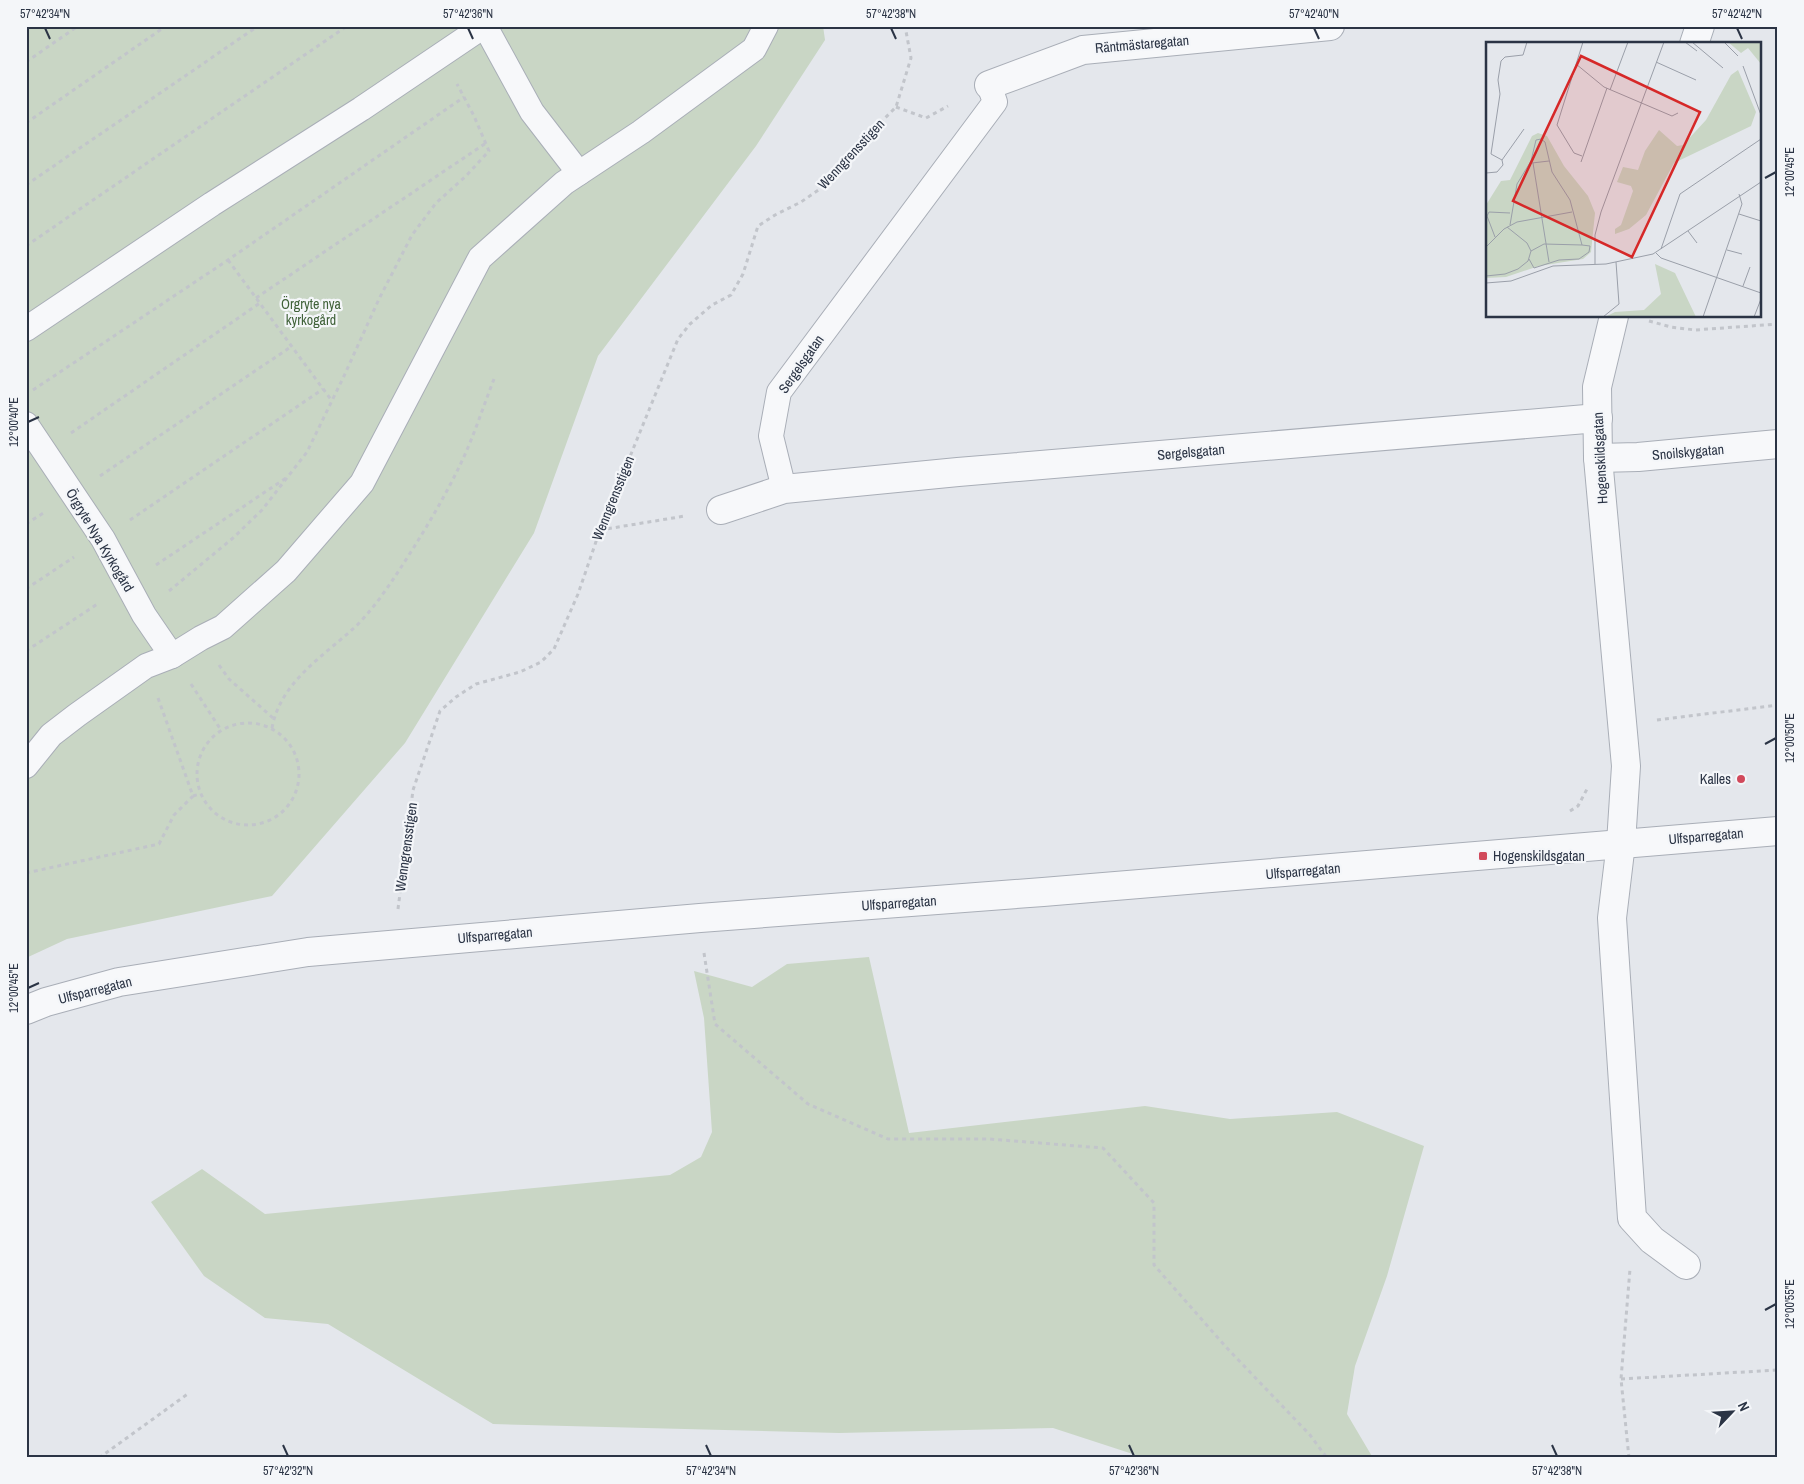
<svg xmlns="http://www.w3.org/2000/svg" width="1804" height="1484" font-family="'Archivo Narrow',sans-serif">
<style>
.green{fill:#c9d6c5}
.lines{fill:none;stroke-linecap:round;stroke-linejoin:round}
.service-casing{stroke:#a9aeb7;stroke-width:26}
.minor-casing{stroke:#a9aeb7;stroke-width:30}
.path{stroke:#c2c5cb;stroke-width:3;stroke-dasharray:4 4;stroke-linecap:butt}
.service{stroke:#f7f8fa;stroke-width:24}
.minor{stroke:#f7f8fa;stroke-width:28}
.ticks{fill:none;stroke:#2b3445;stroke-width:2}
.poi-dot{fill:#d1495b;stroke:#f4f6f9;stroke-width:2}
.labels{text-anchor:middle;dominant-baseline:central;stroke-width:4.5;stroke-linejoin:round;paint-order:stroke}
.street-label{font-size:14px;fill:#2b3445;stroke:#f4f6f9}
.park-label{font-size:14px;fill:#3f6138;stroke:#f4f6f9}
.poi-label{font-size:14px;fill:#2b3445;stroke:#f4f6f9;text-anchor:end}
.inset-road{fill:none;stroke:#9a9fa9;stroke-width:1}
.view{fill:#d62828;fill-opacity:0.15;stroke:#d62828;stroke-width:2.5}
.inset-edge{fill:none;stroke:#2b3445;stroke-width:2.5}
.neatline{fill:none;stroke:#2b3445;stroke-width:2}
.ticks-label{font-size:12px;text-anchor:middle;fill:#2b3445}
</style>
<rect width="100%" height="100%" fill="#e4e7ec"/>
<g class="green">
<path d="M26,26H823L825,40L756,146L598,356L534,533L405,743L272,896L67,939L26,958Z"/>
<path d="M869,957L909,1133L1145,1106L1230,1119L1337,1112L1424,1146L1387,1276L1355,1366L1347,1414L1373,1458H1145L1053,1428L839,1433L493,1424L328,1324L265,1318L204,1276L151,1202L202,1169L265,1214L670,1175L701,1157L712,1132L704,1018L694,971L752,987L787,964Z"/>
</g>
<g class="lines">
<defs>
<g id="service">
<path d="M485,26L532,112L579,173"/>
<path d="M26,329L212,204L361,109L484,26"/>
<path d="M26,424L103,539L144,615L172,656"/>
<path d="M784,489L771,436L779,392L995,102L989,85"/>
<path d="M26,766L51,735L77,715L146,666L172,656L201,638L223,627L286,571L362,483L480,258L564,183L641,132L754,49L766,26"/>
</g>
<g id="minor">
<path d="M1694,44L1700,26"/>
<path d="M989,85L1083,50L1330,26"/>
<path d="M1614,316L1597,387L1598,458L1626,766L1621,843L1612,918L1632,1218L1652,1240L1686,1265"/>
<path d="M1598,458L1638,457L1778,444"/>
<path d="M721,510L784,489L958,472L1598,418"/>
<path d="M26,1010L46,1002L119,982L308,952L700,918L1043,892L1778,831"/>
</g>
</defs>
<use href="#service" class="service-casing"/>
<use href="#minor" class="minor-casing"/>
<g class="path">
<path d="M26,62L78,26"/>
<path d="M896,107L926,118L948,106"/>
<path d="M26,123L166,26"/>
<path d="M26,185L258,26"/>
<path d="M26,246L347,26"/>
<path d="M228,260L332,401"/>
<path d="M256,298L486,143"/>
<path d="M1649,321L1671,327L1695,330L1778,324"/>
<path d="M33,390L228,260L464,97"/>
<path d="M71,433L260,303"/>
<path d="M100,476L292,346"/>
<path d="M130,520L323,389"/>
<path d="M26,524L45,512"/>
<path d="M600,530L685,516"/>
<path d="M156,565L286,478"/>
<path d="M26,589L74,557"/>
<path d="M169,591L233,538L262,510L307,452L344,376L379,299L412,235L436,203L466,176L489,151L474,116L457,84"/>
<path d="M26,651L99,603"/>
<path d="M219,665L229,679L273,718"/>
<path d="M191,684L221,730"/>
<path d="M158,698L193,796L200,794"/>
<path d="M1657,720L1778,705"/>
<circle cx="248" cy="774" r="51"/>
<path d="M272,728C280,683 322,657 354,628C370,613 384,593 396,575C419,540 443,501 461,463C474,436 483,407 494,379"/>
<path d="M1570,811L1578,806L1587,789"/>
<path d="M26,873L159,844L174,815L193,796"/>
<path d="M398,909L413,790L440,711L456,697L476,684L520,672L541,662L554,649L578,594L600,530L678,339L690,324L712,305L731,295L743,274L758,226L775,215L801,202L823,187L835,168L896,107L911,58L905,26"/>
<path d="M704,953L715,1024L808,1104L888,1139H989L1103,1148L1154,1203V1265L1226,1347L1310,1435L1327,1458"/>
<path d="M1621,1379L1778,1370"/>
<path d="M99,1458L189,1393"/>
<path d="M1629,1458L1621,1379L1630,1269"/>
</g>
<use href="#service" class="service"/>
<use href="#minor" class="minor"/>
</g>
<path class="ticks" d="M45,28L50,39M468,28L473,39M891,28L896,39M1314,28L1319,39M1737,28L1742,39M1765,178L1776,172M28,422L39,417M1765,744L1776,738M28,988L39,983M1765,1310L1776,1304M283,1445L288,1456M706,1445L711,1456M1129,1445L1134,1456M1552,1445L1557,1456"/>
<g class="poi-dot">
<circle cx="1741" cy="779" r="5"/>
<rect x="1478" y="851" width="10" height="10" rx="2.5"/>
</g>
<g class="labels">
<g class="street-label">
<text transform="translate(1142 44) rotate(-5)">Räntmästaregatan</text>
<text transform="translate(851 154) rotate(-47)">Wenngrensstigen</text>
<text transform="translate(801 364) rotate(-55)">Sergelsgatan</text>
<text transform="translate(1191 452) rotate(-5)">Sergelsgatan</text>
<text transform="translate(1688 452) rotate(-5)">Snoilskygatan</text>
<text transform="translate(1600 458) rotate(-93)">Hogenskildsgatan</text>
<text transform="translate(613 498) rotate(-68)">Wenngrensstigen</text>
<text transform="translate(100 540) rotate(59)">Örgryte Nya Kyrkogård</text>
<text transform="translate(1706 836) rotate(-5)">Ulfsparregatan</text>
<text transform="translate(406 847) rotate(-82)">Wenngrensstigen</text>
<text transform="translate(1303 871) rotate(-5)">Ulfsparregatan</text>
<text transform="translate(899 903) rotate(-4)">Ulfsparregatan</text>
<text transform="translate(495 935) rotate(-5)">Ulfsparregatan</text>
<text transform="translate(95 990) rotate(-14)">Ulfsparregatan</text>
</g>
<g class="park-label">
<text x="311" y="304">Örgryte nya<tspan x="311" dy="16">kyrkogård</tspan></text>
</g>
<g class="poi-label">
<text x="1731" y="779">Kalles</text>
<text x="1493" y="856" text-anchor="start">Hogenskildsgatan</text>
</g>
</g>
<g transform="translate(1486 42)">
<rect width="275" height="275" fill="#e4e7ec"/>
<path d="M242,0H275V22L262,6L255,11ZM252,28L270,70L265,84L188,121L160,173L143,187L129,192V187L135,183L147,149L145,144L131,140L137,125L152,128L159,109L173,88L191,104L197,103L220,78L245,33ZM52,91L61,94L78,124L102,154L109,171L105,210L97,217L53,224L20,235L0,236V163L15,139L24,138L46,94ZM169,222L189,231L210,275H119L129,270L158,268L175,252Z" fill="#c9d6c5"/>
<path class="inset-road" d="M199,0L211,9M206,0L237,26M238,0L252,14M170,20L210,38M90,22L118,45L186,74L192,71M257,24L275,73M124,48L142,0M96,114L88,111L71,83L97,0M16,118L38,87M95,120L121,46M46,121L63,119M47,121L63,220M0,131L11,130L17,123L16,118L5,112L14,52L12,38L15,19L19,15L37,13L41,0M253,172L275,179M21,185L41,201L45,209M202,189L211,201M9,195L1,174L3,170L24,171M0,205L18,187L31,180L86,170M175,207L194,152L275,97M241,208L256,212M170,211L175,216L275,251M43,217L48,226L73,218L93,217L103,210L104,204L96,203M109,222V193L115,170L178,0M0,234L19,232L32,227L42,219L45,209L58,202L96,203L84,158L66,130L59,100L55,97L50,98L45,119L31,142L24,183M0,241L25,239L67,224L120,222L167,212L275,140M257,244L264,225M117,275L133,262L130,220M217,275L256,162L253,152M268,275L275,257"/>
<path class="view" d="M95,14L214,70L146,215L27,159Z"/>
<rect width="275" height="275" class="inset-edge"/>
</g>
<rect width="1804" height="1484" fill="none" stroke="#f4f6f9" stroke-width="55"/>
<g transform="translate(1732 1412) rotate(65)" stroke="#f4f6f9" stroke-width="4" paint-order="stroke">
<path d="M0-4L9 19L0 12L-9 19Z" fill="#2b3445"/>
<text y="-8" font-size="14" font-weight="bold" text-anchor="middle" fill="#2b3445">N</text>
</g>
<rect x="28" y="28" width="1748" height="1428" class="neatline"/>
<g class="ticks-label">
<text x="45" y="18">57°42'34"N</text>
<text x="468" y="18">57°42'36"N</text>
<text x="891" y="18">57°42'38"N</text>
<text x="1314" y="18">57°42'40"N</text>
<text x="1737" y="18">57°42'42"N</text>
<text transform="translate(1790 172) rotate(-90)" y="4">12°00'45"E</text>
<text transform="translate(14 422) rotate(-90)" y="4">12°00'40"E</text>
<text transform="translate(1790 738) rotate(-90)" y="4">12°00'50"E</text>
<text transform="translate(14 988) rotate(-90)" y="4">12°00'45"E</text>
<text transform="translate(1790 1304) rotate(-90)" y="4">12°00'55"E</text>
<text x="288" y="1475">57°42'32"N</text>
<text x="711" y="1475">57°42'34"N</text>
<text x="1134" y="1475">57°42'36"N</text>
<text x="1557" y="1475">57°42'38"N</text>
</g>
</svg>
